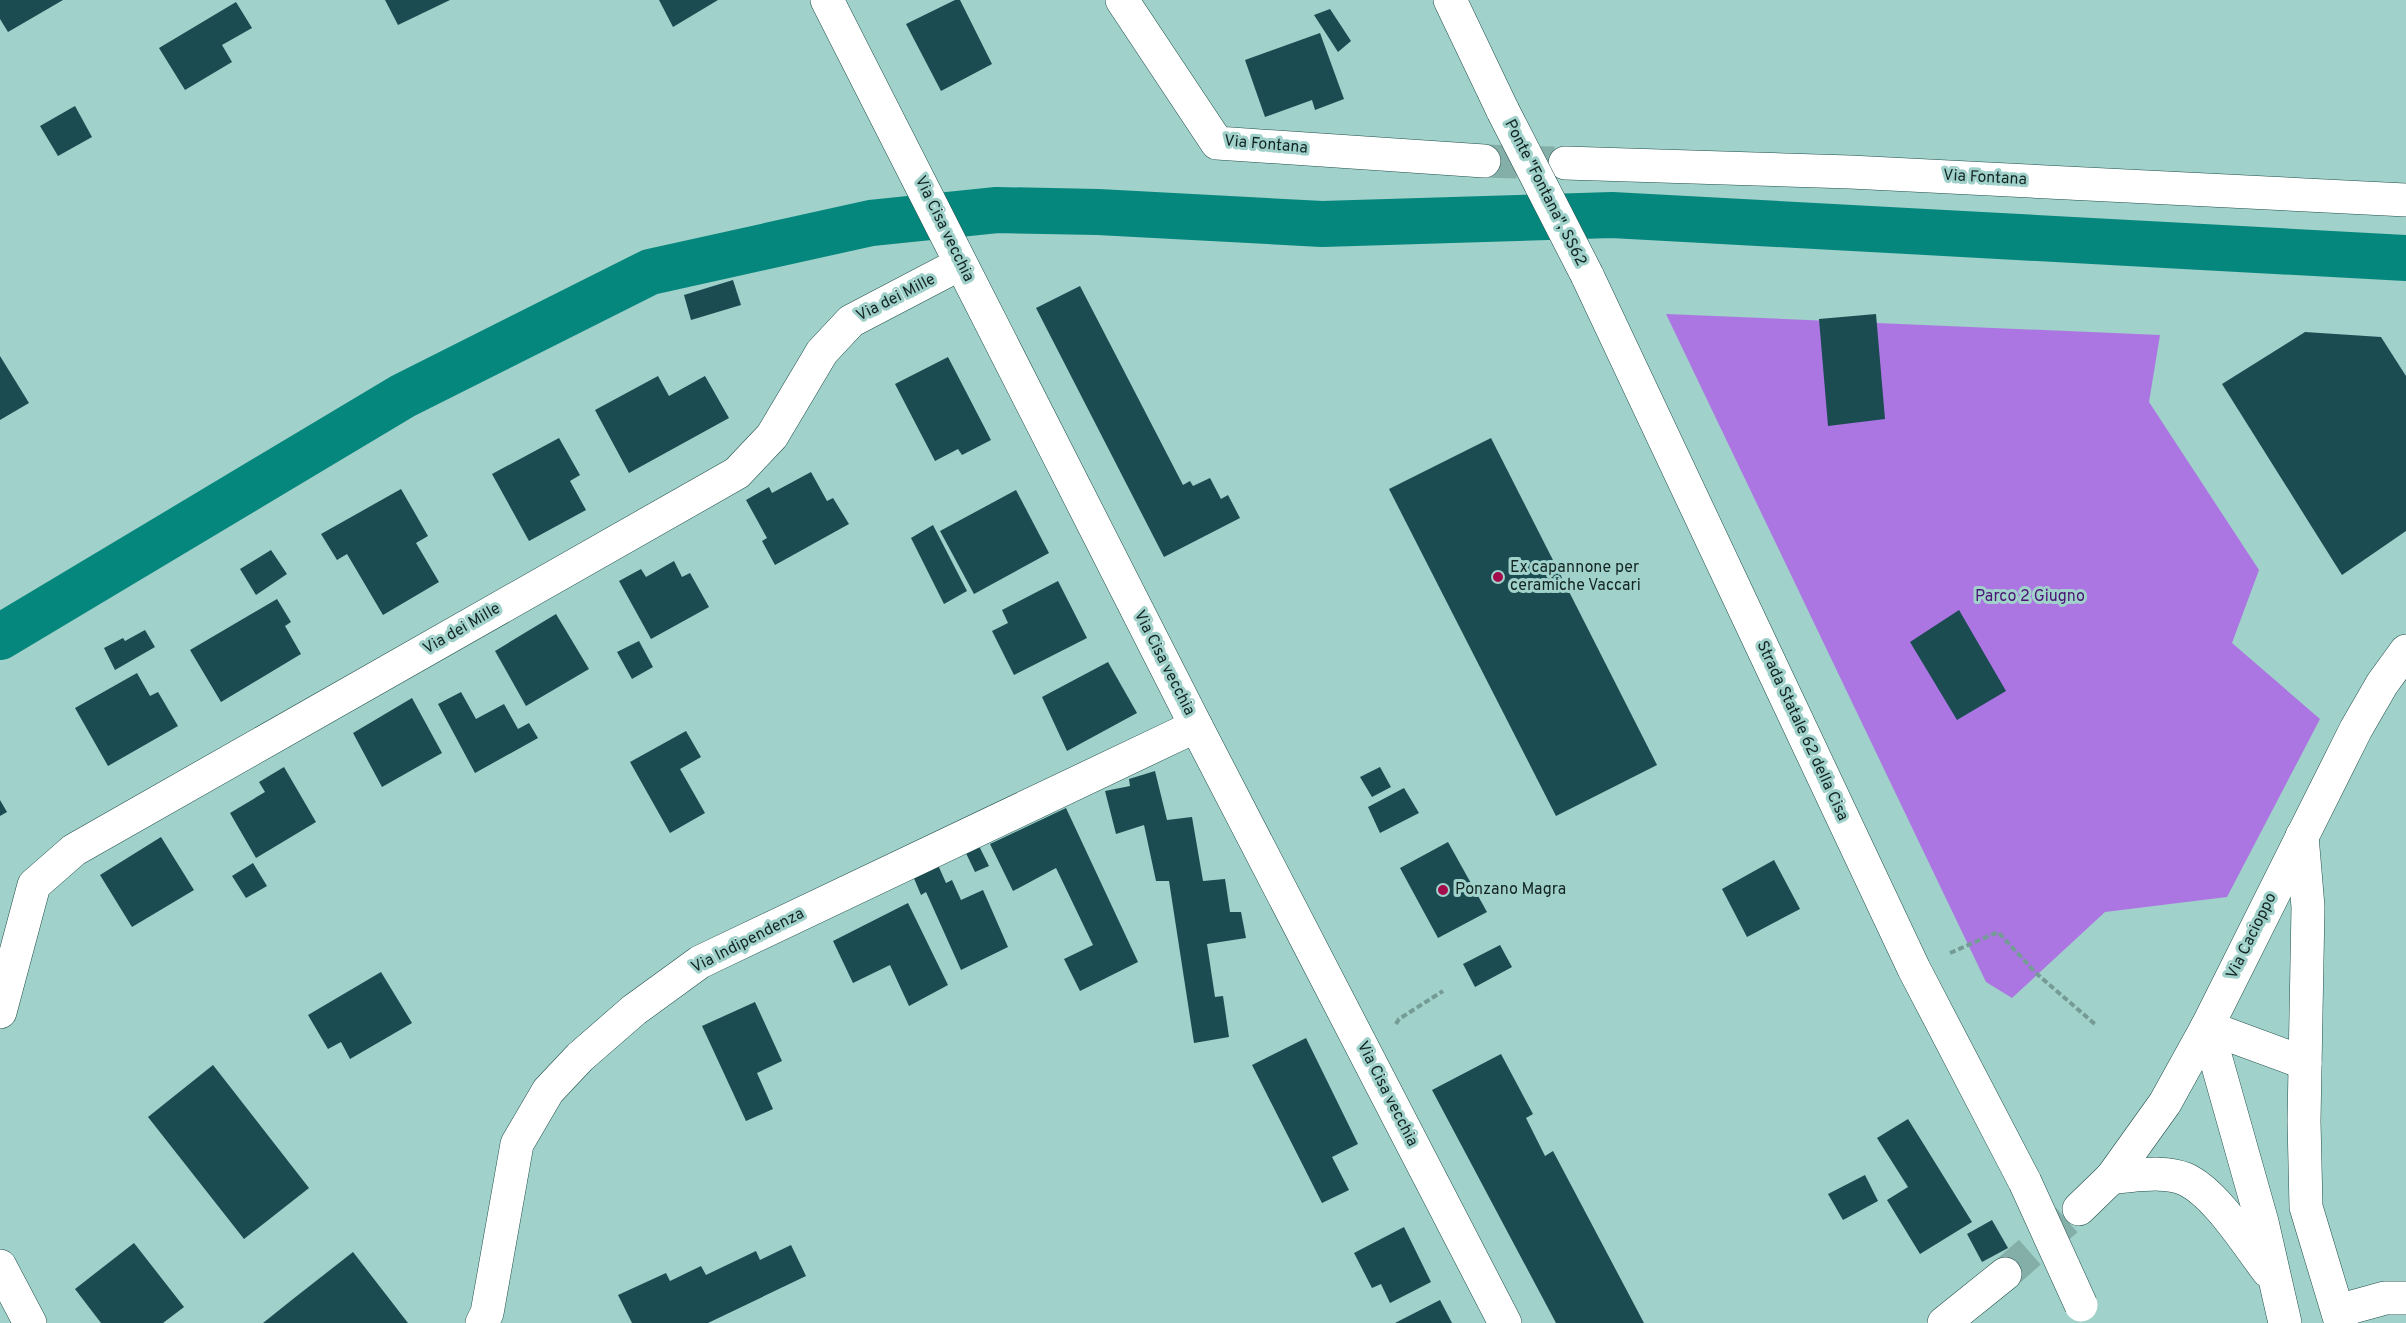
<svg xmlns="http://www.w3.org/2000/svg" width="2406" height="1323" font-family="Overpass,sans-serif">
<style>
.green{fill:#ac76e2}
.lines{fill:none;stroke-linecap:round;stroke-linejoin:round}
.canal{stroke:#06877d;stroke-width:46}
.building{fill:#1b4c52}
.minor-tunnel{stroke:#84afa9;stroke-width:33;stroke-dasharray:33 16;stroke-linecap:butt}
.minor-casing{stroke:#204f4a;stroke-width:34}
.major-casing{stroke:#204f4a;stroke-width:34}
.path{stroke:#749b96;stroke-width:4;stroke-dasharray:6 3;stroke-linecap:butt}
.minor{stroke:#fff;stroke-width:33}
.major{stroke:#fff;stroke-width:33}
.major-bridge-casing{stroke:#204f4a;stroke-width:34;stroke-linecap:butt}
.major-bridge{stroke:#fff;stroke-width:33}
.poi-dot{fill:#a30c4a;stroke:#a0d1ca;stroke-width:2}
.labels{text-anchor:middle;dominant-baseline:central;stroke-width:6;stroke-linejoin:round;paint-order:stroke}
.street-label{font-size:16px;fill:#132624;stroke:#a0d1ca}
.poi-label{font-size:16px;fill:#132624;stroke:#a0d1ca;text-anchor:start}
.park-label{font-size:16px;fill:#4c1375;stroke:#a0d1ca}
</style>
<rect width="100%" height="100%" fill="#a0d1ca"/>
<path class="green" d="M1666,314L2160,335L2149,402L2259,570L2232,643L2320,719L2227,897L2105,912L2012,998L1986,982Z"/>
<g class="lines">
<path class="canal" d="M0,637L403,396L650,272L871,223L997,210L1098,212L1322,224L1612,215L2406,258"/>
</g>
<g class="building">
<path d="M0,0H63L8,32L0,19Z"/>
<path d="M385,0H450L398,25Z"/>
<path d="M659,0H718L673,27Z"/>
<path d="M955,0H960L992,64L941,91L906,24Z"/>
<path d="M236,2L252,28L222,45L232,62L185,90L159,48Z"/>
<path d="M1330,9L1351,41L1338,52L1314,15Z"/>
<path d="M1320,33L1344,99L1315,110L1312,100L1265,117L1245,60Z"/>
<path d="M75,106L92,137L58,156L40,126Z"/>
<path d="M733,280L741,305L691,320L684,295Z"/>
<path d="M1080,286L1183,485L1190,481L1193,486L1210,478L1221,499L1228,495L1240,518L1164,557L1036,308Z"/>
<path d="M1876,314L1885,419L1828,426L1819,319Z"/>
<path d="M2305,332L2381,337L2406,376V531L2342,575L2222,384Z"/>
<path d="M0,356L29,403L0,420Z"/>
<path d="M948,357L991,440L962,455L958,449L935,461L895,384Z"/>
<path d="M658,376L669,396L705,376L729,418L629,473L595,410Z"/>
<path d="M559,438L580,475L570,481L586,510L529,541L492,474Z"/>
<path d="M1491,438L1657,765L1556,816L1389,489Z"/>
<path d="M811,472L827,501L833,498L849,524L775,565L762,541L767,538L746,500L769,487L772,493Z"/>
<path d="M401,489L428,536L416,543L439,582L383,615L347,554L337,560L321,534Z"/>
<path d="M1016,490L1049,553L974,594L940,531Z"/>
<path d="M933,525L967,591L944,604L911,538Z"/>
<path d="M271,550L287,574L256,595L240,569Z"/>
<path d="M674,561L682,577L690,573L709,607L651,639L619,581L641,569L646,577Z"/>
<path d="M1058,581L1087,638L1014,675L992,631L1008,623L1002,610Z"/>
<path d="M277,599L291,622L285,626L301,654L221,702L190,650Z"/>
<path d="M1959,610L2006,691L1957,720L1910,642Z"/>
<path d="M556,614L589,669L526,706L495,651Z"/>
<path d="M145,630L155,647L115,670L104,648L123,638L125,641Z"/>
<path d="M639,641L653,667L632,679L617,652Z"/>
<path d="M1108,662L1137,713L1067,751L1042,697Z"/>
<path d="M137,673L150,696L158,692L178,726L108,766L75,708Z"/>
<path d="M461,692L476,719L504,704L518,729L529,723L538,738L475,773L438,704Z"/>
<path d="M412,698L442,753L382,787L353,733Z"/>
<path d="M686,731L701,757L680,769L705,813L670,833L630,762Z"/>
<path d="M284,767L316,822L256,858L230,813L265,792L259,782Z"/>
<path d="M1380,767L1391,787L1372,797L1360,777Z"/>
<path d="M1155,771L1167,820L1192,817L1203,881L1225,879L1230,912H1241L1246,938L1207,944L1215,997L1223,996L1229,1037L1194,1043L1169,881H1156L1144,825L1116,834L1105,791L1130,786L1129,779Z"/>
<path d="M1404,788L1419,813L1380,833L1368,807Z"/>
<path d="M0,800L7,812L0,816Z"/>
<path d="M1066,808L1138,962L1080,991L1064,959L1093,945L1056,868L1013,891L990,844Z"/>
<path d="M161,837L194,890L132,927L100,875Z"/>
<path d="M977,842L989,866L975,872L964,849Z"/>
<path d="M1448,842L1487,912L1438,938L1400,868Z"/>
<path d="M1774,860L1800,909L1747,937L1722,889Z"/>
<path d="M253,863L267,886L246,898L232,876Z"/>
<path d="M938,865L946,883L952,880L961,900L983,890L1008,947L961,970L926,892L921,895L913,876Z"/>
<path d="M908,903L948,985L909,1006L890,965L853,983L833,941Z"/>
<path d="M1500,945L1512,967L1475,987L1463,964Z"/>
<path d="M381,972L412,1023L350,1059L341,1042L328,1049L308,1015Z"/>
<path d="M755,1002L782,1061L757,1073L773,1109L746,1121L702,1026Z"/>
<path d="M1306,1038L1358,1144L1332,1157L1349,1190L1322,1203L1252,1065Z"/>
<path d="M1501,1054L1533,1114L1526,1118L1545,1156L1553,1151L1644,1323H1556L1432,1090Z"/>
<path d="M213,1065L309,1188L244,1239L148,1117Z"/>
<path d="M1908,1119L1972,1222L1920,1254L1887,1200L1908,1187L1877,1138Z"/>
<path d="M1865,1175L1878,1201L1843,1220L1828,1194Z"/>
<path d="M1992,1220L2008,1248L1982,1262L1967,1234Z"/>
<path d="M1404,1227L1431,1282L1390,1303L1381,1284L1372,1288L1354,1253Z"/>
<path d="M134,1243L184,1307L163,1323H101L75,1289Z"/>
<path d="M791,1245L806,1276L708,1323H632L618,1295L666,1273L670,1281L701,1266L706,1275L756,1251L760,1260Z"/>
<path d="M353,1252L408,1323H263L293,1299Z"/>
<path d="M1440,1300L1452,1323H1395Z"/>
</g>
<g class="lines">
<g class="minor-tunnel">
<path d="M1484,161L1554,163"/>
<path d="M2005,1274L2079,1209"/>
</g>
<defs>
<g id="minor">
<path d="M827,0L1196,726L1505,1323"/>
<path d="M1122,0L1217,143L1484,161"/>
<path d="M1565,163L1850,172L2406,200"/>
<path d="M2302,836L2308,907L2304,1121L2306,1207L2341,1323"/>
<path d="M0,1012L34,885L74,850L737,473L772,436L822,352L851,321L960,264"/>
<path d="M2207,1027L2262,1222L2285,1323"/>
<path d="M2207,1027L2305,1063"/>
<path d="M2112,1177C2135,1176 2164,1170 2185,1179C2216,1193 2247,1244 2268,1271"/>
<path d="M2079,1209L2112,1177L2165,1103L2207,1027L2356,729L2382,684L2406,651"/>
<path d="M0,1266L30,1323"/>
<path d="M2338,1311L2385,1298H2406"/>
<path d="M482,1323L487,1313L517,1144L548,1091L580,1057L634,1010L700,962L1196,726"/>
<path d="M1944,1323L2005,1274"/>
</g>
<g id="major">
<path d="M1450,0L1503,111"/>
<path d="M1587,275L1914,969L2025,1182"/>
</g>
</defs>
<use href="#minor" class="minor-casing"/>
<use href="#major" class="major-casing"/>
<g class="path">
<path d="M1950,953L1998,932L2037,974L2096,1025"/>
<path d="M1396,1024L1399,1019L1443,991"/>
</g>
<use href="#minor" class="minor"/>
<use href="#major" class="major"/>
<defs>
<g id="major-bridge">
<path d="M1503,111L1587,275"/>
<path d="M2025,1182L2081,1305"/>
</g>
</defs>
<use href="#major-bridge" class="major-bridge-casing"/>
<use href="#major-bridge" class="major-bridge"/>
</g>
<g class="poi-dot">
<circle cx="1498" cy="577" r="6"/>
<circle cx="1443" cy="890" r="6"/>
</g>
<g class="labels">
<g class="street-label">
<text transform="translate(1266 145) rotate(5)">Via Fontana</text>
<text transform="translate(1985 178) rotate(3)">Via Fontana</text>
<text transform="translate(1545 193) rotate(63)">Ponte "Fontana", SS62</text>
<text transform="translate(944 229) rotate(64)">Via Cisa vecchia</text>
<text transform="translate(896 298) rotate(-27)">Via dei Mille</text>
<text transform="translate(462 629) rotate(-30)">Via dei Mille</text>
<text transform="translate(1164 663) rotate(63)">Via Cisa vecchia</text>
<text transform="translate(1802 731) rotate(65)">Strada Statale 62 della Cisa</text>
<text transform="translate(2252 936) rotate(-64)">Via Cacioppo</text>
<text transform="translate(748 941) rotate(-27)">Via Indipendenza</text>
<text transform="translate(1387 1094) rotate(63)">Via Cisa vecchia</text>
</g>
<g class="poi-label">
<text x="1510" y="568">Ex capannone per<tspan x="1510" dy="18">ceramiche Vaccari</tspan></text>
<text x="1455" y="890">Ponzano Magra</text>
</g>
<g class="park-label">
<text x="2030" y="597">Parco 2 Giugno</text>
</g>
</g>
</svg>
